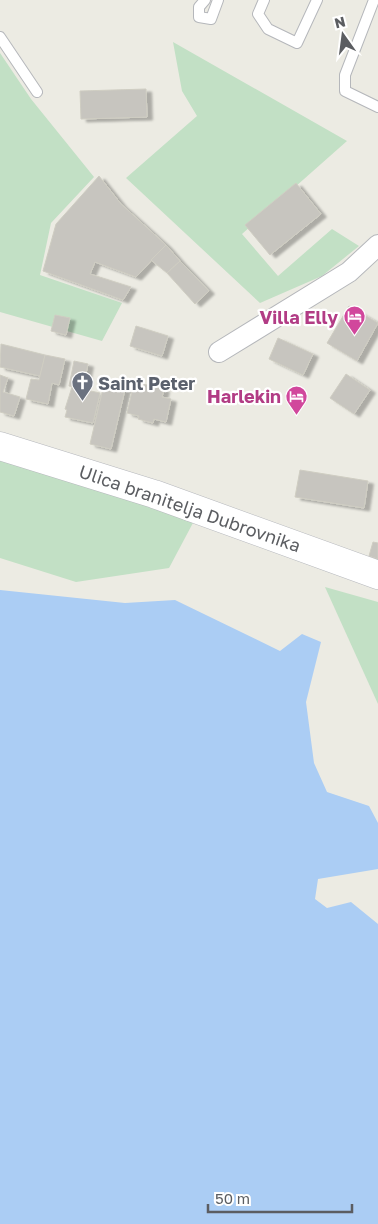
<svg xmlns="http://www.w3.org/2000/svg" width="378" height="1224" font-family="'Golos Text',sans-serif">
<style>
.green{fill:#c2e0c5}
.water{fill:#abcdf4}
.building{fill:#c7c5bf;stroke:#cfcdc2;filter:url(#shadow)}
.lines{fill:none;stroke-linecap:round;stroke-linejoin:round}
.lane-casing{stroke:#b5b7bb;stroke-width:12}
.street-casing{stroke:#b5b7bb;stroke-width:22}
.secondary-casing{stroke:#b6b8bd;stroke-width:29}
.lane{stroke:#fff;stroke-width:10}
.street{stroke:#fff;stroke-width:20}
.secondary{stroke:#fff;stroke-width:28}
.labels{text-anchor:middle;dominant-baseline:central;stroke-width:4.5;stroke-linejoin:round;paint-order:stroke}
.hotel-label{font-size:18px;font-weight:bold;fill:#b23c85;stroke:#fff;text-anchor:end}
.worship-label{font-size:18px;font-weight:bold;fill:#5b616d;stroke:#fff;text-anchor:start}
.street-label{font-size:18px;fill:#5b5d61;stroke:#fff}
</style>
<defs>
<filter id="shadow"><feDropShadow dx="5.5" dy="3" stdDeviation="1" flood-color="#0004"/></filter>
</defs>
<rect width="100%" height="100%" fill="#ecebe3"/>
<g class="green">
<path d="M173,42L347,141L242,234L278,276L332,229L359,246L322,276L260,303L126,178L197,116L182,91Z"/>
<path d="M0,53L31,99L94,177L51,223L40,275L122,303L102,341L0,312Z"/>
<path d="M0,459L194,521L169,568L76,582L0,558Z"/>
<path d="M325,587L378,602V704Z"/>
</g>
<path class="water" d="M0,590L125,603L175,600L280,651L302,634L321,642L306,702L314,763L327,792L369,806L378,823V869L318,879L315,899L327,908L351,902L378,924V1224H0Z"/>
<g class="building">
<path d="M146,89L147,117L81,119L80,91Z"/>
<path d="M99,176L121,204L166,245L136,277L95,262L90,274L131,287L123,300L43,271L56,224Z"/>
<path d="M296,183L321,214L270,255L245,225Z"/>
<path d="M166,245L180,261L167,273L151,260Z"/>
<path d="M180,261L209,291L195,304L167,273Z"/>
<path d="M349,306L378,323L357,361L327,343Z"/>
<path d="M55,315L70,318L66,335L51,331Z"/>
<path d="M136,326L168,336L162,356L130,346Z"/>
<path d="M278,338L313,354L303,375L269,359Z"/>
<path d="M1,344L45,355L40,376L0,367Z"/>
<path d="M45,355L65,359L59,385L52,383L48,404L26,399L31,379L39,380Z"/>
<path d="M74,361L88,364L83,389L69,386Z"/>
<path d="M346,374L370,390L354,414L330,398Z"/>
<path d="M0,375L8,378L3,392L20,397L14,416L0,412Z"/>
<path d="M105,380L126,385L111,449L90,444Z"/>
<path d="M143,384L164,389L162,397L171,399L166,422L154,419L153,423L138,419L139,416L127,413L133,387L142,389Z"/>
<path d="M72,387L100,393L93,423L65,417L67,410L65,409Z"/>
<path d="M300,470L368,481L364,508L295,497Z"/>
<path d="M373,542L378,543V559L369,556Z"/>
</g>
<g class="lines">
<defs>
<g id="lane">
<path d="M205,0L199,7V17L211,19L218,0"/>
<path d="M264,0L258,14L268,29L297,43L317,0"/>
<path d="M374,0L345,75V91L378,107"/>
<path d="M0,37L37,92"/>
</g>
<path id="street" d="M219,352L349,272L378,245"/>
<path id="secondary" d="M0,446L154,494L378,575"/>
</defs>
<use href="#lane" class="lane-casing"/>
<use href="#street" class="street-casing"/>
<use href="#secondary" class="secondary-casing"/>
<use href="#lane" class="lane"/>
<use href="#street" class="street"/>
<use href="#secondary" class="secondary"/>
</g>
<defs>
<symbol id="hotel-pin" viewBox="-11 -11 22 30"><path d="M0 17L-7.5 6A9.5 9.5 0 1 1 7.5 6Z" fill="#d1479c" stroke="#fff"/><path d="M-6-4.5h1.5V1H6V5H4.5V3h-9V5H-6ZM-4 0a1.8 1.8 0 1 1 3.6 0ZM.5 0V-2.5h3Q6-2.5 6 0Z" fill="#fff"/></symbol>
<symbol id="church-pin" viewBox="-11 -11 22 30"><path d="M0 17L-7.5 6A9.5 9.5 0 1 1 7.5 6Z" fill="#6b7280" stroke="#fff"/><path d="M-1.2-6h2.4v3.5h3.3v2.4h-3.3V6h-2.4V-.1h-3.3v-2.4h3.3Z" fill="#fff"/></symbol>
</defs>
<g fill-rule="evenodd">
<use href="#hotel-pin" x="342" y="304" width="25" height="34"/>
<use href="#church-pin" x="70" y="370" width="25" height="34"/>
<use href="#hotel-pin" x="284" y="384" width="25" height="34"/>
</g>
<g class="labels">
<g class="hotel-label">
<text x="338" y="317">Villa Elly</text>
<text x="281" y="396">Harlekin</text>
</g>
<g class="worship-label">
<text x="98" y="383">Saint Peter</text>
</g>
<g class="street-label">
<text transform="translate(190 508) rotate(19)">Ulica branitelja Dubrovnika</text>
</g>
</g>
<g transform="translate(343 35) rotate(346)" stroke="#ffffff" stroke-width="4" paint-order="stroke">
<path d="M0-4L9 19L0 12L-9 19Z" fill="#5b5d61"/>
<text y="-8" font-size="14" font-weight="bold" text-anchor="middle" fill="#5b5d61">N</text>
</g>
<path d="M208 1204v8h144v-8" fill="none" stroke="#5b5d61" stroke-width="2.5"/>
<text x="215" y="1204" font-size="15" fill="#5b5d61" stroke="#ffffff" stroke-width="4" paint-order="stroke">50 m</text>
</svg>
